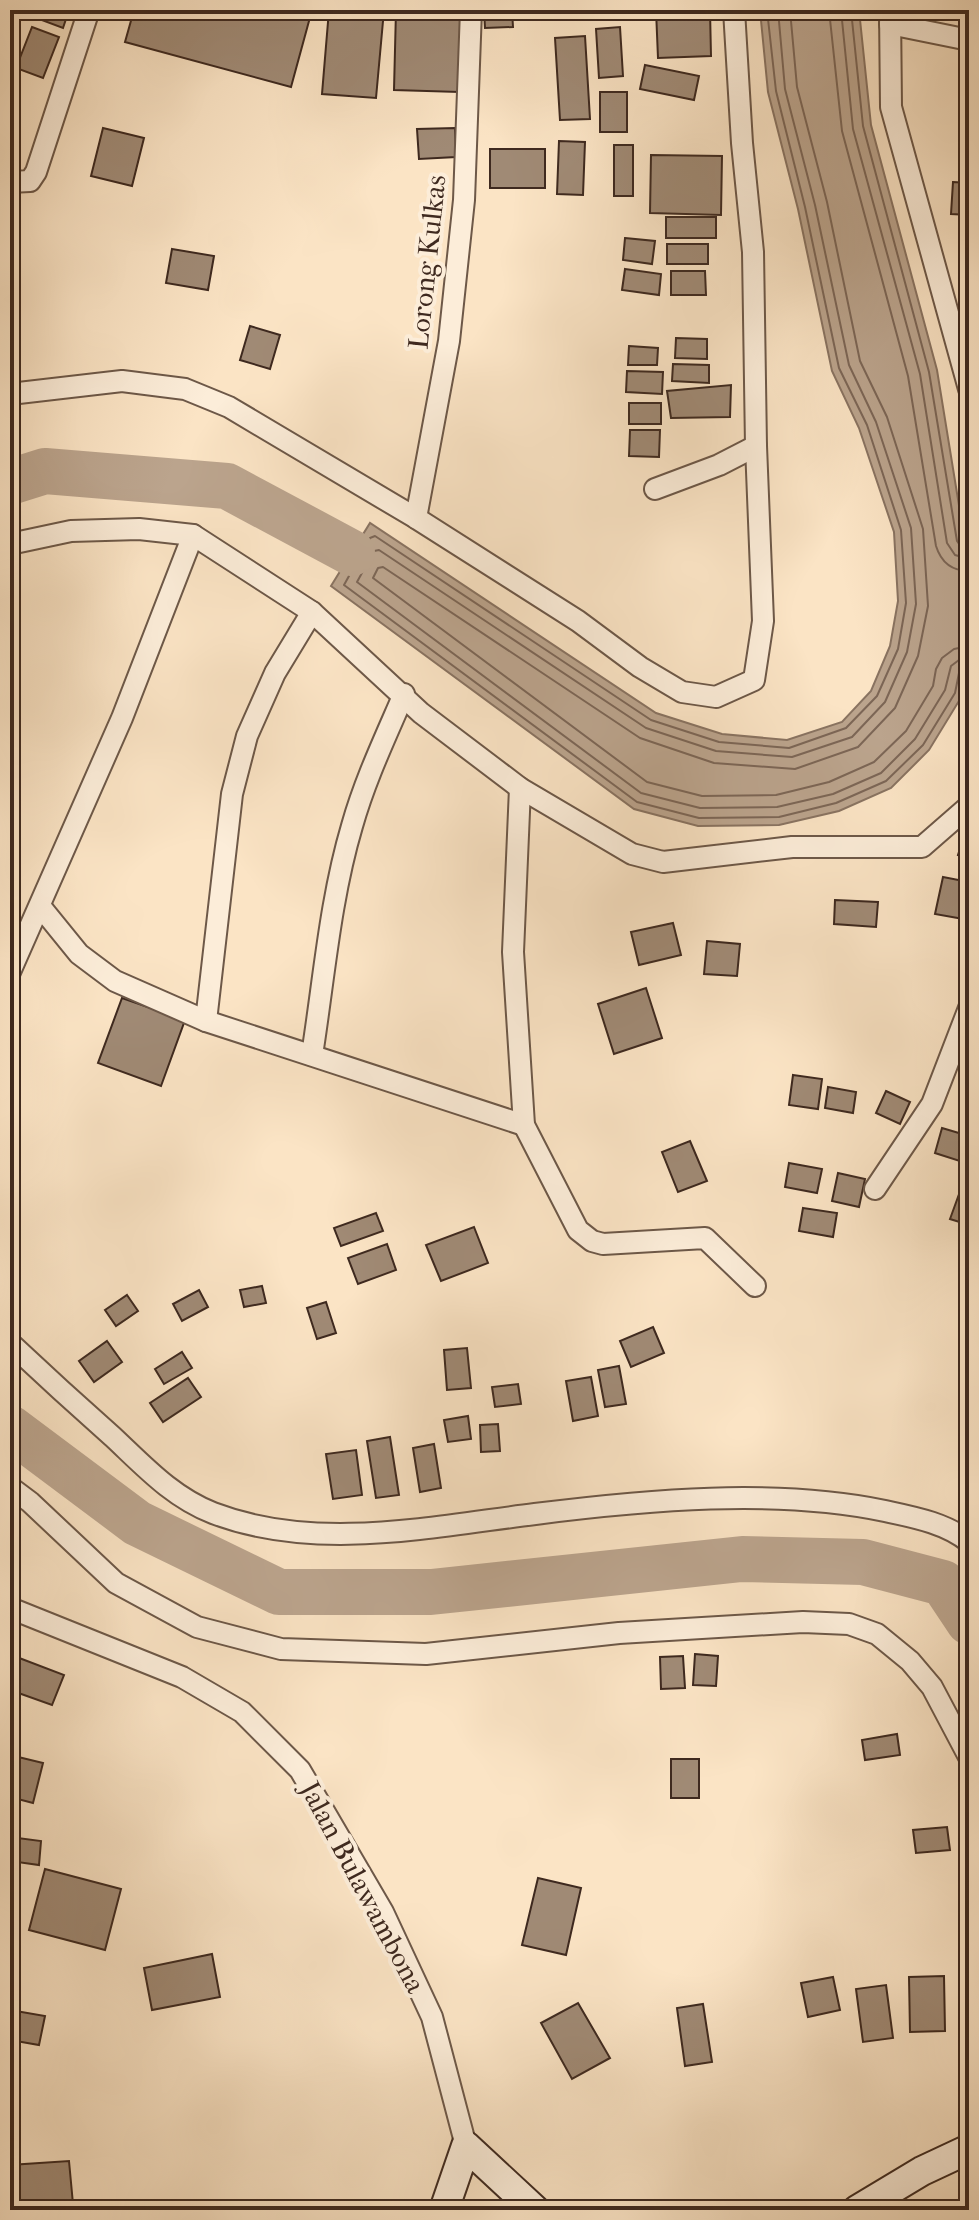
<svg xmlns="http://www.w3.org/2000/svg" width="979" height="2220" font-family="'IM FELL French Canon',serif">
<style>
.water{fill:#bba48d;stroke:#897361;stroke-width:2}
.lines{fill:none;stroke-linecap:round;stroke-linejoin:round}
.shore{stroke:#7c6656;stroke-width:2}
.river{stroke:#bba48d;stroke-width:46}
.building{fill:#a08a75;stroke:#3e291f;stroke-width:2}
.street-casing{stroke:#6d5848;stroke-width:24}
.secondary-casing{stroke:#3e291f;stroke-width:32}
.street{stroke:#fcedd9;stroke-width:20}
.secondary{stroke:#fcedd9;stroke-width:28}
.labels{text-anchor:middle;dominant-baseline:central;stroke-width:8;stroke-linejoin:round;paint-order:stroke}
.street-label{font-size:28px;fill:#3e291f;stroke:#fcedd9}
</style>
<rect width="100%" height="100%" fill="#fbe4c5"/>
<filter id="stains"><feTurbulence type="fractalNoise" baseFrequency=".0025" numOctaves="4"/><feColorMatrix values="0 0 0 0 .2 0 0 0 0 .09 0 0 0 0 .02 0 0 0 .5 -.17"/></filter>
<radialGradient id="worn" r=".72"><stop offset=".6" stop-color="#630" stop-opacity="0"/><stop offset="1" stop-color="#630" stop-opacity=".3"/></radialGradient>
<path class="water" d="M760,10H859L871,125L937,370L969,567V650L962,696L929,750L891,788L839,811L779,825L698,826L634,809L331,586L370,523L656,713L722,734L787,740L842,722L871,691L890,646L898,601L894,532L859,428L832,371L798,209L768,92Z"/>
<g class="lines">
<g class="shore">
<path d="M767,10L776,91L805,207L839,368L867,425L901,530L906,603L898,649L877,696L846,728L789,748L719,742L651,720L375,536L370,538L344,585L637,802L699,818L779,817L836,803L886,781L923,745L955,693L959,673L969,668"/>
<path d="M778,10L785,89L815,205L849,365L876,422L911,528L916,604L907,652L885,702L852,737L792,757L716,751L646,728L379,550L374,551L357,582L641,793L700,808L777,807L833,794L881,773L915,739L945,690L951,666L959,660L969,658"/>
<path d="M790,10L797,87L827,202L860,361L887,417L923,529L928,606L918,656L895,708L858,747L795,769L714,763L640,738L383,567L378,568L373,578L647,782L702,796L776,795L829,782L874,762L906,731L933,686L936,669L942,658L954,649L969,646"/>
<path d="M829,10L842,131L908,376L936,546C941,562 952,571 969,571"/>
<path d="M841,10L853,129L920,374L947,543L955,555L969,559"/>
<path d="M851,10L863,126L929,372L957,541L962,548L969,549"/>
</g>
<g class="river">
<path d="M10,482L45,471L227,486L352,553"/>
<path d="M10,1428L137,1523L279,1592H431L742,1559L863,1562L943,1583L969,1622"/>
</g>
</g>
<g class="building">
<path d="M34,10H69L63,28L31,16Z"/>
<path d="M134,10H312L291,87L125,42Z"/>
<path d="M329,10H384L376,98L322,94Z"/>
<path d="M396,10H462L459,92L394,90Z"/>
<path d="M484,10H512L513,27L485,28Z"/>
<rect x="519" y="10" width="62" height="8"/>
<path d="M656,10H710L711,56L658,58Z"/>
<path d="M928,10H964L963,20L927,17Z"/>
<path d="M32,27L59,37L43,78L16,68Z"/>
<path d="M620,27L623,76L599,78L596,29Z"/>
<path d="M585,36L590,119L560,120L555,38Z"/>
<path d="M645,65L699,76L694,100L640,89Z"/>
<rect x="600" y="92" width="27" height="40"/>
<path d="M103,128L144,138L132,186L91,176Z"/>
<path d="M455,128L456,157L419,159L417,129Z"/>
<path d="M559,141L585,142L583,195L557,194Z"/>
<rect x="614" y="145" width="19" height="51"/>
<rect x="490" y="149" width="55" height="39"/>
<path d="M651,155L722,156L721,215L650,213Z"/>
<path d="M953,182L969,183V215L951,214Z"/>
<rect x="666" y="217" width="50" height="21"/>
<path d="M625,238L655,241L652,264L623,260Z"/>
<rect x="667" y="244" width="41" height="20"/>
<path d="M172,249L214,256L208,290L166,283Z"/>
<path d="M625,269L661,274L659,295L622,290Z"/>
<path d="M671,271H705L706,295H671Z"/>
<path d="M250,326L280,335L270,369L240,360Z"/>
<path d="M676,338L707,339V359L675,358Z"/>
<path d="M629,346L658,348L657,365H628Z"/>
<path d="M673,364L709,365V383L672,381Z"/>
<path d="M627,371L663,372L662,394L626,392Z"/>
<path d="M731,385L730,417L671,418L667,391Z"/>
<rect x="629" y="403" width="32" height="21"/>
<path d="M630,430H660L659,457L629,456Z"/>
<path d="M969,820V858L958,855Z"/>
<path d="M943,877L969,882V920L935,914Z"/>
<path d="M835,900L878,902L876,927L834,924Z"/>
<path d="M673,923L681,955L639,965L631,932Z"/>
<path d="M707,941L740,944L737,976L704,974Z"/>
<path d="M646,988L662,1038L614,1054L598,1004Z"/>
<path d="M122,998L185,1020L161,1086L98,1063Z"/>
<path d="M793,1075L822,1079L818,1109L789,1105Z"/>
<path d="M828,1087L856,1092L853,1113L825,1108Z"/>
<path d="M886,1091L910,1102L900,1124L876,1113Z"/>
<path d="M942,1128L969,1136V1164L935,1153Z"/>
<path d="M690,1141L707,1181L678,1192L662,1152Z"/>
<path d="M789,1163L822,1169L817,1193L785,1187Z"/>
<path d="M838,1173L865,1179L859,1207L832,1201Z"/>
<path d="M962,1186L969,1188V1225L950,1219Z"/>
<path d="M803,1208L837,1213L833,1237L799,1231Z"/>
<path d="M376,1213L383,1231L341,1246L334,1228Z"/>
<path d="M474,1227L488,1263L441,1281L426,1245Z"/>
<path d="M387,1244L396,1270L358,1284L348,1258Z"/>
<path d="M262,1286L266,1303L244,1307L240,1290Z"/>
<path d="M199,1290L208,1307L182,1321L173,1304Z"/>
<path d="M127,1295L138,1311L116,1326L105,1310Z"/>
<path d="M326,1302L336,1333L317,1339L307,1308Z"/>
<path d="M653,1327L664,1353L631,1367L620,1341Z"/>
<path d="M107,1341L122,1362L94,1382L79,1361Z"/>
<path d="M467,1348L471,1388L447,1390L444,1350Z"/>
<path d="M182,1352L192,1368L164,1384L155,1369Z"/>
<path d="M619,1366L626,1404L605,1407L598,1370Z"/>
<path d="M591,1377L598,1416L573,1421L566,1381Z"/>
<path d="M188,1378L201,1397L163,1422L150,1403Z"/>
<path d="M518,1384L521,1404L495,1407L492,1387Z"/>
<path d="M468,1416L471,1439L448,1442L444,1420Z"/>
<path d="M498,1424L500,1451L481,1452L480,1425Z"/>
<path d="M390,1437L399,1495L376,1498L367,1441Z"/>
<path d="M434,1444L441,1488L420,1492L413,1448Z"/>
<path d="M356,1450L362,1495L333,1499L326,1454Z"/>
<path d="M695,1654L718,1656L716,1686L693,1685Z"/>
<path d="M14,1656L64,1675L52,1705L10,1690V1667Z"/>
<path d="M683,1656L685,1688L661,1689L660,1657Z"/>
<path d="M897,1734L900,1755L865,1760L862,1740Z"/>
<path d="M10,1755L43,1763L33,1803L10,1797Z"/>
<rect x="671" y="1759" width="28" height="39"/>
<path d="M947,1827L950,1850L916,1853L913,1830Z"/>
<path d="M10,1837L41,1841L39,1865L10,1861Z"/>
<path d="M45,1869L121,1889L105,1950L29,1930Z"/>
<path d="M538,1878L581,1888L566,1955L522,1945Z"/>
<path d="M212,1954L220,1997L152,2010L144,1968Z"/>
<path d="M944,1976L945,2031L910,2032L909,1977Z"/>
<path d="M833,1977L840,2010L808,2017L801,1983Z"/>
<path d="M886,1985L893,2038L863,2042L856,1989Z"/>
<path d="M578,2003L610,2058L572,2079L541,2023Z"/>
<path d="M703,2004L712,2062L685,2066L677,2008Z"/>
<path d="M10,2010L45,2016L39,2045L10,2040Z"/>
<path d="M69,2161L73,2204L10,2208V2165Z"/>
</g>
<g class="lines">
<defs>
<g id="street">
<path d="M890,10L891,107L969,389"/>
<path d="M890,24L969,40"/>
<path d="M10,182L30,181L36,172L89,10"/>
<path d="M10,394L122,381L185,389L229,407L416,518L578,621L640,667L682,692L716,697L754,680L763,621L756,446L753,252L742,143L734,10"/>
<path d="M655,489L719,465L756,446"/>
<path d="M416,518L449,341L464,200L471,10"/>
<path d="M10,544L71,531L139,529L193,535L312,612L421,713L520,788L632,854L663,862L792,847H922L969,806"/>
<path d="M520,788L513,952L524,1125L578,1230L592,1241L603,1244L705,1238L755,1286"/>
<path d="M40,906L79,954L115,981L206,1021L524,1125"/>
<path d="M10,972L122,718L193,535"/>
<path d="M206,1021L232,794L247,736L275,673L312,612"/>
<path d="M312,1055C324,979 330,900 352,826C365,780 385,738 404,694"/>
<path d="M875,1189L932,1104L969,1008"/>
<path d="M10,1343C44,1375 78,1406 113,1437C144,1466 172,1497 213,1513C315,1552 430,1527 535,1514C646,1500 775,1488 885,1511C913,1517 946,1523 969,1542"/>
<path d="M10,1487L30,1502L116,1583L197,1627L281,1649L426,1654L619,1633L803,1622L849,1624L877,1634L910,1661L932,1687L969,1757"/>
<path d="M10,1608L182,1677L242,1712L300,1770L383,1912L432,2017L466,2146"/>
</g>
<g id="secondary">
<path d="M444,2210L466,2146L535,2210"/>
<path d="M857,2210L922,2171L969,2149"/>
</g>
</defs>
<use href="#street" class="street-casing"/>
<use href="#secondary" class="secondary-casing"/>
<use href="#street" class="street"/>
<use href="#secondary" class="secondary"/>
</g>
<g class="labels">
<g class="street-label">
<text transform="translate(427 262) rotate(-84)">Lorong Kulkas</text>
<text transform="translate(363 1887) rotate(62)">Jalan Bulawambona</text>
</g>
</g>
<rect width="979" height="2220" fill="none" stroke="#fbe4c5" stroke-width="40"/>
<rect x="12" y="12" width="955" height="2196" fill="none" stroke="#3e291f" stroke-width="4"/>
<rect x="20" y="20" width="939" height="2180" fill="none" stroke="#3e291f" stroke-width="2"/>
<rect width="100%" height="100%" filter="url(#stains)"/>
<rect width="100%" height="100%" fill="url(#worn)"/>
</svg>
